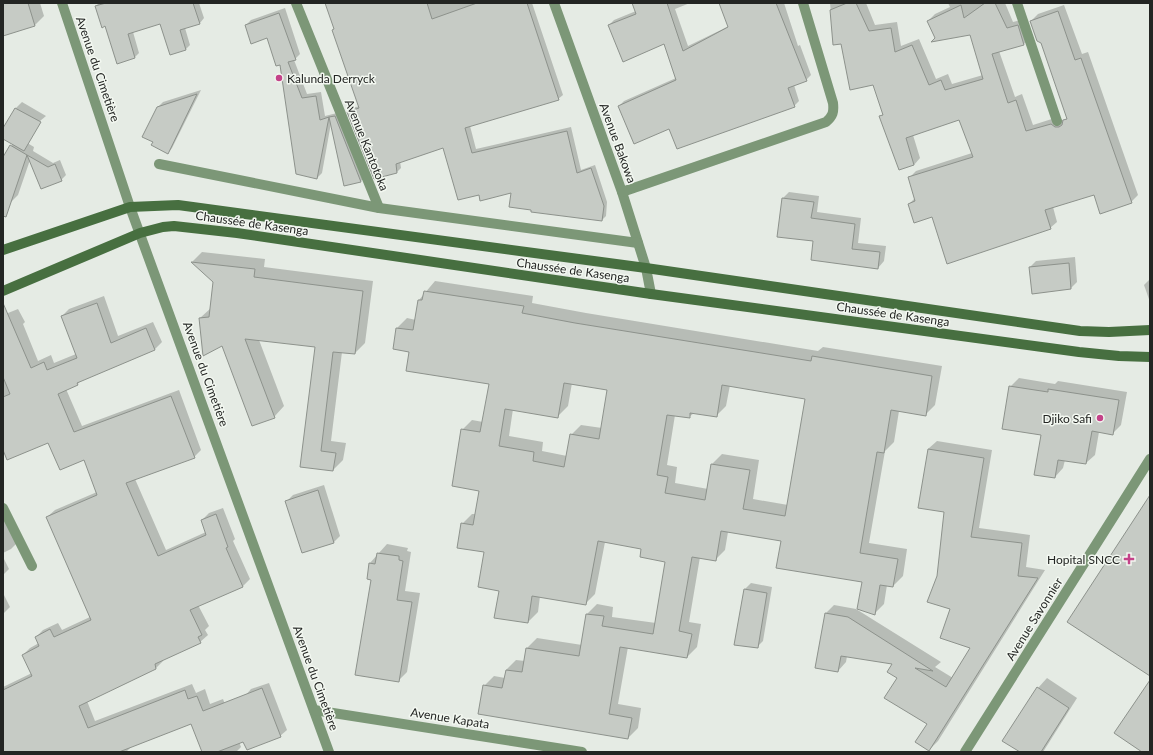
<svg xmlns="http://www.w3.org/2000/svg" width="1153" height="755" font-family="Lato,sans-serif">
<style>
.shadow{fill:#0003;fill-rule:evenodd}
.building{fill:#c6cbc5;stroke:#8d928c;fill-rule:evenodd}
.lines{fill:none;stroke-linecap:round;stroke-linejoin:round}
.minor{stroke:#7c9777;stroke-width:10}
.tertiary{stroke:#7c9777;stroke-width:10}
.secondary{stroke:#476f40;stroke-width:10}
.poi-dot{fill:#c44289;stroke:#f3f8f1;stroke-width:1.5}
.labels{text-anchor:middle;dominant-baseline:central;stroke-width:3;stroke-linejoin:round;paint-order:stroke}
.street-label{font-size:12px;fill:#232523;stroke:#f3f8f1}
.poi-label{font-size:12px;fill:#232523;stroke:#f3f8f1;text-anchor:end}
</style>
<rect width="100%" height="100%" fill="#e5ebe4"/>
<g class="shadow">
<path d="M3,3H40L44,16L35,25L3,35Z"/>
<path d="M99,3H199L204,18L200,23L185,28L190,45L186,49L160,23L133,32L139,53L135,57L106,25L96,6Z"/>
<path d="M326,3H532L563,95L558,99L470,126L476,149L571,127L581,170L595,165L607,202L606,216L602,220L512,191L479,193L443,147L400,161L401,168L397,172L348,112L352,108L360,106Z"/>
<path d="M633,3H690L675,9L688,46L729,26L720,3H784L798,46L800,45L811,75L806,80L794,85L799,101L794,106L670,127L619,106L624,101L676,78L664,43L609,25L614,20L636,11Z"/>
<path d="M830,3H866L875,25L897,22L901,46L919,39L936,79L948,74L952,84L983,75L971,34L928,21L935,14L950,7L948,3H1005L1013,22L1024,19L1030,37L1024,44L999,51L1015,97L1022,94L1033,125L1058,117L1064,121L1068,117L1041,42L1031,21L1038,14L1064,5L1082,54L1088,52L1138,195L1131,202L1094,193L1053,207L1057,222L1050,228L933,216L909,204L915,198L909,178L916,171L972,153L959,119L913,135L920,158L914,165L880,117L884,113L874,84L842,43L834,44Z"/>
<path d="M285,8L300,54L294,60L307,94L321,92L325,116L337,113L364,178L361,181L345,185L331,123L322,173L317,178L280,64L268,37L246,25L251,20Z"/>
<path d="M201,90L172,148L168,153L158,107L163,102Z"/>
<path d="M22,102L46,116L40,121L3,136V130L16,108Z"/>
<path d="M19,138L34,147L33,151L53,163L60,160L66,175L61,180L30,160L18,195L10,203L3,202V159L11,146Z"/>
<path d="M789,192L819,196L817,212L861,218L858,243L886,246L884,261L878,268L814,241L778,236L783,198Z"/>
<path d="M202,252L265,259L264,267L373,281L365,343L355,353L342,352L331,441L346,443L343,460L333,470L301,466L316,346L259,340L284,406L274,417L223,344L200,318L211,308L214,281L192,262Z"/>
<path d="M1075,257L1077,282L1071,288L1033,292L1030,267L1036,261Z"/>
<path d="M1150,279V302L1144,285Z"/>
<path d="M435,281L533,296L532,303L586,313L818,351L823,347L942,366L935,405L925,415L899,411L894,442L885,451L869,543L907,549L903,576L893,586L887,585L884,604L874,614L863,581L782,540L728,532L725,550L715,560L700,557L689,622L701,624L697,647L687,657L628,647L618,704L641,708L638,728L628,738L484,686L494,676L505,678L506,670L516,660L525,661L527,648L537,638L582,645L587,614L597,604L613,607L612,617L656,623L666,561L643,548L605,542L595,594L585,604L540,596L538,612L528,622L500,590L486,552L462,524L472,514H476L480,490L462,430L472,420L483,422L490,383L410,351L397,328L407,318L416,320L419,300ZM572,383L608,389L602,428L581,425L571,435L567,456L542,451L543,442L509,436L513,409L558,416L568,406ZM730,385L806,398L788,505L753,499L759,460L722,454L712,464L708,489L675,483L677,467L667,465L675,415L689,417L694,413L716,416L726,406Z"/>
<path d="M104,296L118,336L153,322L162,342L155,349L81,380L77,385L66,389L82,426L179,390L201,450L194,457L135,479L166,550L206,532L202,520L209,513L223,508L235,539L233,541L250,579L243,586L198,605L209,626L205,630L208,635L200,642L163,659V661L156,668L87,701L95,721L192,684L196,693L205,689L210,704L223,699L241,747L236,752H203L191,722L132,746L126,752H3V687L32,673L23,655L30,648L39,643L36,637L43,630L58,623L62,630L90,617L47,517L55,510L97,492L85,458L49,442L3,448V315L18,309L25,322L23,324L38,361L51,355L54,363L76,354L62,316L69,309Z"/>
<path d="M1019,378L1055,384L1058,381L1127,392L1121,425L1112,434L1099,432L1095,455L1086,463L1065,460L1063,468L1055,477L1042,434L1010,387Z"/>
<path d="M937,441L992,450L979,528L1030,535L1026,567L1045,570L938,741L929,750L928,724L898,678L893,663L847,656L846,662L838,671L825,614L834,605L856,609L941,662L935,667L953,678L971,648L951,609L938,577L945,511L928,449Z"/>
<path d="M324,485L340,536L334,542L303,552L287,501L293,495Z"/>
<path d="M3,513L17,543L11,549L3,553Z"/>
<path d="M387,544L408,548L407,551L411,552L405,591L420,593L407,672L398,681L372,579L368,578L370,563Z"/>
<path d="M3,557L9,569L3,575Z"/>
<path d="M751,583L772,587L763,641L757,647L745,589Z"/>
<path d="M3,593L10,607L3,614Z"/>
<path d="M1047,678L1077,698L1043,752H1022L1038,688Z"/>
<path d="M269,683L287,730L280,736L245,696L251,689Z"/>
</g>
<g class="building">
<path d="M3,3H28L35,26L3,36Z"/>
<path d="M106,3H193L200,24L180,30L186,50L170,55L160,24L128,34L135,58L117,64L105,26L102,28L95,6Z"/>
<path d="M325,3H427L432,19L477,3H527L559,100L465,128L472,153L567,131L577,173L591,168L604,206L602,221L531,212V210L509,207L511,193L480,201L479,195L458,200L443,148L396,164L397,173L374,179L347,112L359,108L332,30L334,29Z"/>
<path d="M632,3H667L683,51L728,27L719,3H776L807,81L788,88L795,107L677,149L669,129L634,144L618,106L676,80L664,44L623,62L608,25L636,14Z"/>
<path d="M847,3H856L869,31L891,28L895,52L912,45L929,85L941,80L945,90L983,79L970,35L931,42L935,38L927,21L961,5L964,18L985,3H995L1007,28L1018,25L1024,45L992,54L1008,103L1016,100L1026,131L1051,124L1055,127H1059L1062,125L1063,120L1067,119L1041,43L1037,41L1030,21L1058,11L1075,60L1081,58L1132,203L1100,214L1094,195L1045,210L1051,229L947,264L932,217L914,223L908,204L915,201L908,177L973,157L959,120L906,138L914,165L899,170L879,116L883,115L873,85L850,90L841,44L833,45L830,10Z"/>
<path d="M279,13L296,60L288,62L302,98L316,96L320,120L329,117L317,179L296,174L280,65L276,66L267,38L251,44L245,25Z"/>
<path d="M197,94L168,154L151,145L153,142L142,137L157,107Z"/>
<path d="M15,108L41,122L24,151L3,139V128Z"/>
<path d="M335,116L361,182L344,186L329,117Z"/>
<path d="M10,145L27,155L6,217L3,216V157Z"/>
<path d="M27,155L48,167L55,164L62,181L41,189Z"/>
<path d="M782,198L814,202L811,218L855,224L852,249L880,252L878,269L811,260L813,241L777,237Z"/>
<path d="M191,262L255,269L254,277L363,291L355,354L333,352L321,451L336,453L333,471L300,467L315,347L245,339L275,418L252,426L222,346L203,356L199,318L209,317L213,282Z"/>
<path d="M1069,263L1071,289L1032,294L1029,267Z"/>
<path d="M424,291L524,306L522,313L575,323L811,361L812,356L932,376L926,416L891,410L884,453L877,452L860,553L898,559L893,587L880,585L875,615L857,609L862,582L776,568L781,541L721,531L716,561L692,557L679,631L692,634L687,658L620,647L609,714L632,718L628,739L478,714L483,685L502,688L506,670L522,672L526,648L579,656L586,614L604,616L602,626L653,634L665,562L640,557L641,549L598,541L586,605L532,596L528,623L494,618L499,591L478,587L484,552L457,548L461,523L473,525L479,491L452,486L461,429L480,432L489,384L406,371L409,352L393,349L396,328L413,330L418,300H422ZM564,383L607,390L599,439L570,434L564,467L533,461L534,452L499,446L505,409L558,418ZM722,385L805,399L785,516L743,509L750,470L711,464L705,500L665,493L668,477L657,475L667,415L690,418V413L717,417Z"/>
<path d="M3,303L31,368L44,362L47,370L77,358L61,316L97,303L111,343L146,328L155,350L77,383L78,385L58,394L74,432L171,396L195,458L126,483L158,556L206,535L201,520L216,514L228,547L226,548L243,587L190,610L202,635L198,637L201,643L155,664L156,669L79,706L88,728L185,690L188,699L197,696L203,711L262,688L281,737L247,750L243,742L217,752H202L191,724L119,752H3V690L32,676L22,655L39,646L35,637L50,629L54,637L91,620L46,517L97,495L84,460L60,470L48,443L7,460L3,450V397L10,394L3,377Z"/>
<path d="M1009,386L1048,392V389L1119,400L1113,435L1092,431L1086,464L1058,460L1055,478L1034,475L1041,435L1002,429Z"/>
<path d="M928,449L984,458L971,537L1022,543L1018,576L1038,578L929,751L915,742L927,724L884,698L897,678L887,672L892,664L841,656L838,672L815,668L825,613L848,617L933,671L915,668L946,687L970,648L940,638L950,609L927,602L937,576L944,512L918,508Z"/>
<path d="M318,490L334,543L302,553L285,501Z"/>
<path d="M1150,495V676L1067,622Z"/>
<path d="M377,553L399,556V560L403,561L397,600L412,602L399,682L355,675L371,580L367,579L369,563L375,564Z"/>
<path d="M744,589L767,593L758,648L734,645Z"/>
<path d="M1150,680V752H1142L1114,733Z"/>
<path d="M1037,687L1069,708L1041,752H1020L1002,741Z"/>
</g>
<g class="lines">
<g class="minor">
<path d="M62,3L130,207L329,752"/>
<path d="M296,3L379,208"/>
<path d="M554,3L622,192L646,268L651,294"/>
<path d="M1017,3L1057,121"/>
<path d="M159,164L379,208L638,243"/>
<path d="M622,192L826,122C833,116 834,112 833,103L803,3"/>
<path d="M3,508L32,566"/>
<path d="M314,710L582,752"/>
</g>
<path class="tertiary" d="M965,752L1150,459"/>
<g class="secondary">
<path d="M3,250L130,207L178,205L646,268L1080,331L1109,332L1150,330"/>
<path d="M3,291L140,233L163,227L174,226L237,233L651,294L1079,352L1119,356L1150,357"/>
</g>
</g>
<g class="poi-dot">
<circle cx="279" cy="78" r="4"/>
<circle cx="1100" cy="418" r="4"/>
<path d="M1127 553h4v4h4v4h-4v4h-4v-4h-4v-4h4z"/>
</g>
<g class="labels">
<g class="street-label">
<text transform="translate(98 69) rotate(71)">Avenue du Cimetière</text>
<text transform="translate(618 143) rotate(70)">Avenue Bakowa</text>
<text transform="translate(367 145) rotate(68)">Avenue Kantotoka</text>
<text transform="translate(252 223) rotate(8)">Chaussée de Kasenga</text>
<text transform="translate(573 270) rotate(8)">Chaussée de Kasenga</text>
<text transform="translate(893 314) rotate(8)">Chaussée de Kasenga</text>
<text transform="translate(206 374) rotate(70)">Avenue du Cimetière</text>
<text transform="translate(1034 619) rotate(-58)">Avenue Savonnier</text>
<text transform="translate(316 678) rotate(70)">Avenue du Cimetière</text>
<text transform="translate(450 718) rotate(9)">Avenue Kapata</text>
</g>
<g class="poi-label">
<text x="287" y="78" text-anchor="start">Kalunda Derryck</text>
<text x="1092" y="418">Djiko Safi</text>
<text x="1120" y="559">Hopital SNCC</text>
</g>
</g>
<rect width="1153" height="755" fill="none" stroke="#232523" stroke-width="8"/>
</svg>
